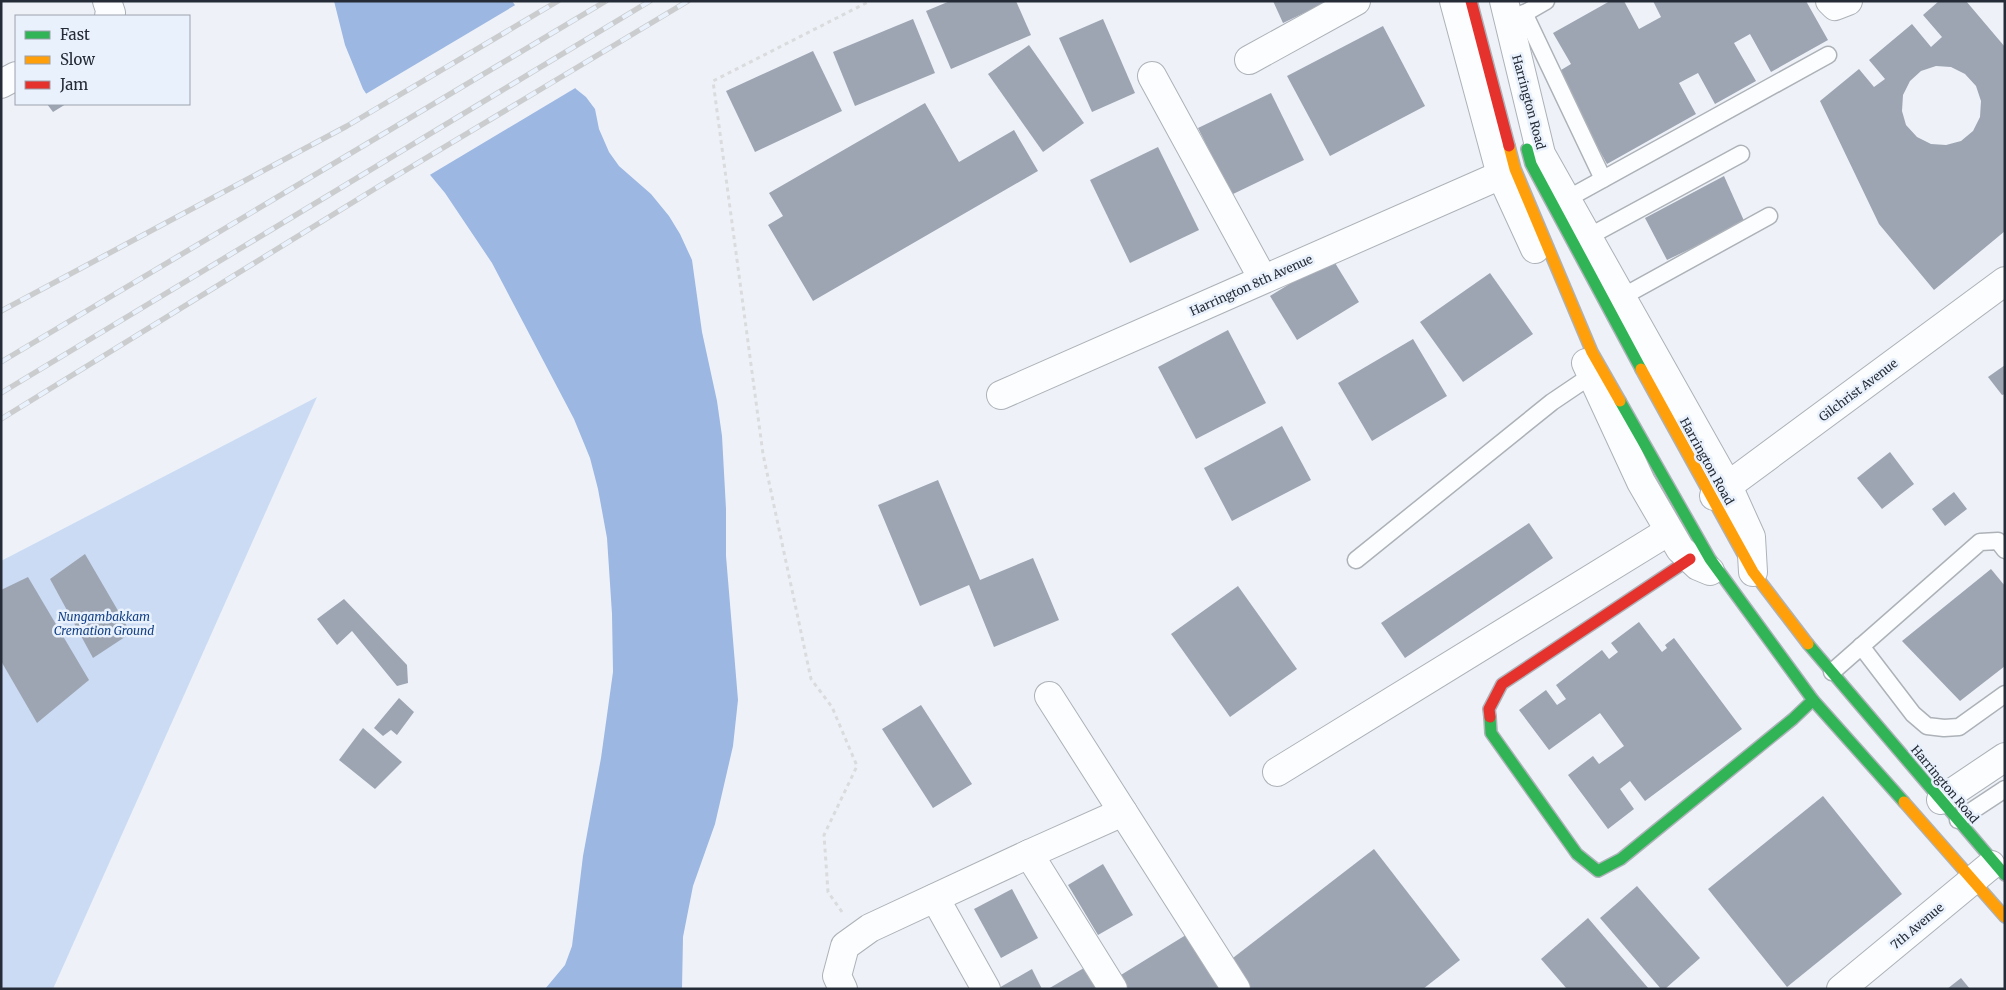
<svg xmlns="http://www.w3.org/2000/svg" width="2006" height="990" font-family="Merriweather,serif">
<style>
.green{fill:#cbdbf4}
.water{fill:#9cb7e2}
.pier{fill:#eef2f8}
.building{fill:#9da5b2;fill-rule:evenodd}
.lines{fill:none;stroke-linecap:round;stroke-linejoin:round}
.lane-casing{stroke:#adb2b9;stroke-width:19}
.street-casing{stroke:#adb2b9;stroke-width:30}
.fast-casing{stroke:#adb2b9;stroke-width:14}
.slow-casing{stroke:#adb2b9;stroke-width:14}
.jam-casing{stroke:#adb2b9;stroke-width:14}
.path{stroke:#dadbdd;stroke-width:3;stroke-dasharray:4 4;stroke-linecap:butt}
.lane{stroke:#fcfdfe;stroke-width:16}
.street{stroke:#fcfdfe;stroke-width:28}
.fast{stroke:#30b455;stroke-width:11}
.slow{stroke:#ff9f0a;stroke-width:11}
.jam{stroke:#e5322d;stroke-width:11}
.rail-casing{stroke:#caccce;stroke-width:5.5}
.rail{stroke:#e9f1fd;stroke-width:4;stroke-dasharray:11;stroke-linecap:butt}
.labels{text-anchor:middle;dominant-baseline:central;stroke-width:5;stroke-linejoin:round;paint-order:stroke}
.street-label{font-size:12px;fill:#252c37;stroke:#e9f1fd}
.park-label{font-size:12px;font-style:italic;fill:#144185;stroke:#e9f1fd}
</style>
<rect width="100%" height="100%" fill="#eef2f8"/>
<path class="green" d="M317,397L53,989H1V561Z"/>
<path class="water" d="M334,1H512L576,89L586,97L595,109L599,129L609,152L619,166L651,194L669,216L680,234L692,260L702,332L717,401L722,436L726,509V556L738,700L733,746L715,824L693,886L683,937L682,989H545L565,965L572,946L583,856L601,758L613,672L612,614L607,538L598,489L590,458L574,419L492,263L445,193L379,113L363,89L345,45Z"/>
<path class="pier" d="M517,4L577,87L428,176L377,115L364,95Z"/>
<g class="building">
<path d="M950,1H1016L1031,35L951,69L926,11Z"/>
<path d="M1273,1H1324L1325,3L1283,23Z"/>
<path d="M1610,1H1624L1639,29L1661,17L1653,1H1806L1828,40L1771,72L1750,34L1734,43L1756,81L1715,104L1698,73L1679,83L1696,114L1607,164L1556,73L1571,64L1553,33Z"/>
<path d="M1939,1H1966L2005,47V231L1934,290L1879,224L1820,101L1859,69L1874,87L1885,79L1869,60L1912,24L1931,47L1942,37L1923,15ZM1936,66L1951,67L1965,74L1976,86L1981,101L1980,117L1973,131L1961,141L1946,145L1931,144L1917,137L1906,125L1902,111L1903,95L1910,81L1921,71Z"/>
<path d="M913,19L935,73L855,106L833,52Z"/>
<path d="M1103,19L1135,93L1092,112L1059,38Z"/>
<path d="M1383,26L1425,106L1330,156L1287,76Z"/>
<path d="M1029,45L1084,123L1043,152L988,74Z"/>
<path d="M813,51L842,111L755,152L726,91Z"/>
<path d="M1271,93L1304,160L1231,195L1198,128Z"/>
<path d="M925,103L959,162L1014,130L1038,171L813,301L768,225L783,216L769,193Z"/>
<path d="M47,104H66L53,112Z"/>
<path d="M1158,147L1199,230L1130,263L1090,180Z"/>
<path d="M1724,176L1745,223L1667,260L1645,218Z"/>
<path d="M1332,258L1359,302L1297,340L1270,296Z"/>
<path d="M1490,273L1533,334L1463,382L1420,322Z"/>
<path d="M1228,330L1266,403L1196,439L1158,367Z"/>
<path d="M1413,339L1447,396L1372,441L1338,383Z"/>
<path d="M2005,365V394L2002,395L1988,377Z"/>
<path d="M1282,426L1311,480L1232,521L1204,468Z"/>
<path d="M1890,452L1914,484L1882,509L1857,478Z"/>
<path d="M938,480L980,580L1033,558L1059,620L994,647L969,585L920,606L878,505Z"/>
<path d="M1954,492L1967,509L1945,526L1932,509Z"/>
<path d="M1529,523L1553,558L1405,658L1381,623Z"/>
<path d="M85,554L131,633L93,658L50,579Z"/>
<path d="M1991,569L2005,586V666L1960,701L1902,641Z"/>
<path d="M28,577L89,680L37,723L1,661V590Z"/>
<path d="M1238,586L1297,669L1230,717L1171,634Z"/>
<path d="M344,599L407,665L408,683L397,686L352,631L337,645L317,619Z"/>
<path d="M1639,622L1662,652L1667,648L1665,645L1674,638L1742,729L1645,801L1630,781L1620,789L1634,809L1608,829L1568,775L1593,756L1599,764L1624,746L1600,713L1549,750L1519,710L1546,690L1557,705L1566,699L1556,685L1602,650L1609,659L1618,652L1611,643Z"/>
<path d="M399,698L414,712L397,735L391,730L383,736L374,728Z"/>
<path d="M921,705L972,784L933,808L882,729Z"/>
<path d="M363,728L402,762L375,789L339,760Z"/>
<path d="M1823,796L1902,894L1787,987L1708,889Z"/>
<path d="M1374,849L1460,960L1423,989H1251L1229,961Z"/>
<path d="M1103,864L1133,915L1098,935L1068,885Z"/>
<path d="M1637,886L1700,958L1665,989H1661L1600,918Z"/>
<path d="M1012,889L1038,938L1001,958L974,909Z"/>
<path d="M1588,918L1649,989H1567L1541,959Z"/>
<path d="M1194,930L1220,989H1122L1116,978Z"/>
<path d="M1089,965L1102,989H1048Z"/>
<path d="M1032,969L1042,989H997Z"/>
<path d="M1961,978L1970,989H1947Z"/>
</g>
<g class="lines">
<defs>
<g id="lane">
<path d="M1524,13L1603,179"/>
<path d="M1515,19L1546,1"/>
<path d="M1567,199L1828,55"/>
<path d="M1588,237L1741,154"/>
<path d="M1622,297L1769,216"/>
<path d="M1356,560L1552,402L1592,375"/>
<path d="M1861,646L1913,714L1927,726L1944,728L1959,727L2005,694"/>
<path d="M1832,672L1980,542L1998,541L2005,550"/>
<path d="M1958,820L2005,789"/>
</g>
<g id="street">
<path d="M107,1L111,13L109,16"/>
<path d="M1454,1L1501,175L1535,249"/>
<path d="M1504,1L1541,154L1728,486L1751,537L1753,572"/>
<path d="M1830,1L1835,6L1848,1"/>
<path d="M1249,60L1356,1"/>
<path d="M1152,76L1263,279"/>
<path d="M1,84L16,76"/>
<path d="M1586,363L1641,482L1680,549L1698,566L1710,571"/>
<path d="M1001,395L1501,175"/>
<path d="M1714,496L2005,281"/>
<path d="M1049,696L1236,989"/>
<path d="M1277,772L1669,531"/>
<path d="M1941,800L2005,757"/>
<path d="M1029,854L1113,989"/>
<path d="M935,898L986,989"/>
<path d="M843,989L837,976L845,946L870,928L1029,854L1123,812"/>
<path d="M1841,989L1991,865"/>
</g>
<g id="fast">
<path d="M1527,149L1531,164L1641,369"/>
<path d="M1620,401L1710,559L1813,700L1904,802"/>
<path d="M1808,644L2005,875"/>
<path d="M1490,717L1491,733L1577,854L1598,871L1621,859L1793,719L1813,700"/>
</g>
<g id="slow">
<path d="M1509,146L1515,169L1592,352L1620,401"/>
<path d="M1641,369L1753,572L1808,644"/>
<path d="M1904,802L2005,917"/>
</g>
<g id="jam">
<path d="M1471,1L1509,146"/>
<path d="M1490,717L1489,709L1502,684L1690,559"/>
</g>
</defs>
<use href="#lane" class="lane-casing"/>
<use href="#street" class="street-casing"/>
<use href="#fast" class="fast-casing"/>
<use href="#slow" class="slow-casing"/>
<use href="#jam" class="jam-casing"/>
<path class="path" d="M842,912L828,892L824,835L857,766L832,707L811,679L763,454L713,81L870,1"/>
<use href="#lane" class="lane"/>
<use href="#street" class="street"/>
<use href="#fast" class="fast"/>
<use href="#slow" class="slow"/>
<use href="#jam" class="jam"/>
<defs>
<g id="rail">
<path d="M1,311L347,126L558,1"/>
<path d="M1,362L606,1"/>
<path d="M1,393L650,1"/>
<path d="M1,419L381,185L688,1"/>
</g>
</defs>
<use href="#rail" class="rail-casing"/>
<use href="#rail" class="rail"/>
</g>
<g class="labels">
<g class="street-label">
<text transform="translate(1529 102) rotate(75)">Harrington Road</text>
<text transform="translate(1251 285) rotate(-24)">Harrington 8th Avenue</text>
<text transform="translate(1858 390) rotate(-37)">Gilchrist Avenue</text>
<text transform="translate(1707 461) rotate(61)">Harrington Road</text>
<text transform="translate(1945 784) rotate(50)">Harrington Road</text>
<text transform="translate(1917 926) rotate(-40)">7th Avenue</text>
</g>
<g class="park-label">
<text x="104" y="616">Nungambakkam<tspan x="104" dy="14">Cremation Ground</tspan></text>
</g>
</g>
<rect width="2006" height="990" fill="none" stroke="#252c37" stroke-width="5"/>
<rect x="15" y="15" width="175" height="90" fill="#e9f1fd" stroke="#9ba2ae"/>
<rect x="25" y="31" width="25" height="8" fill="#30b455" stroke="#9ba2ae"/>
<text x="60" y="40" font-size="15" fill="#252c37">Fast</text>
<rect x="25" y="56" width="25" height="8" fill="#ff9f0a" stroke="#9ba2ae"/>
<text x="60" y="65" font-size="15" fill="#252c37">Slow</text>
<rect x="25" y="81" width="25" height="8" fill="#e5322d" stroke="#9ba2ae"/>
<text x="60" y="90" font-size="15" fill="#252c37">Jam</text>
</svg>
